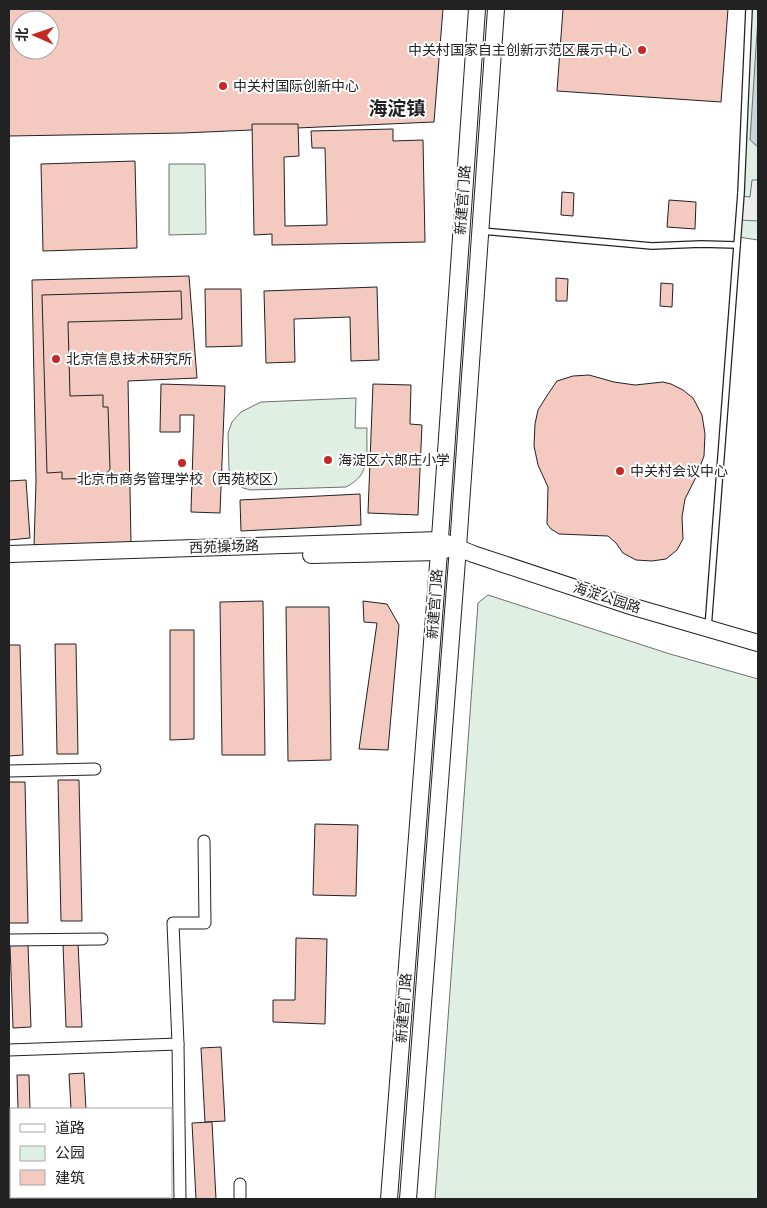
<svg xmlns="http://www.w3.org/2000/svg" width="767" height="1208" font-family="'Fira Sans','Noto Sans SC',sans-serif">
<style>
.green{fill:#e0efe3;stroke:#6f6f6f}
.parking{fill:#ededed;stroke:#6f6f6f}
.water{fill:#c7d3dd;stroke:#6f6f6f}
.building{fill:#f3c9c0;stroke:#222;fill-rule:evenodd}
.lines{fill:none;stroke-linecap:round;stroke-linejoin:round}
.lane-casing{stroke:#222;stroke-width:8}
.street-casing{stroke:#222;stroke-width:13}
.secondary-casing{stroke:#222;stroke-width:18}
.lane{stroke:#fff;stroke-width:5.5}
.street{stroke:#fff;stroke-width:11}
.secondary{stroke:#fff;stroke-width:16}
.poi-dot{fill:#c62828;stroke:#fff;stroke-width:2}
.labels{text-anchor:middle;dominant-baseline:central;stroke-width:4;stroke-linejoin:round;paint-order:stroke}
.poi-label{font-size:14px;fill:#222;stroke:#fff;text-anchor:start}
.street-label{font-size:14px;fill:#222;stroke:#fff}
.district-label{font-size:19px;font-weight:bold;fill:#222;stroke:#fff}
</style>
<rect width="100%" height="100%" fill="#fff"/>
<g class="green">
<path d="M750,9H758V240L738,237Z"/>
<path d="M169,164H205L206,234L169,235Z"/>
<path d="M356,398L355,428H367C366,454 372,474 346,487L251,490L243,488L237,484L229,470L228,433L232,422L241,412L261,402Z"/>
<path d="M488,595L670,654L758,679V1199H435L478,603Z"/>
</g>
<path class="parking" d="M752,180H758V221L739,220L741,196L750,197Z"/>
<path class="water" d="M758,17V147L750,140Z"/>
<g class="building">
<path d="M9,9H443L434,122L183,133L9,136ZM20,20H50V50H20Z"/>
<path d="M563,9H728L721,102L557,91Z"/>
<path d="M252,124H298L299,156L284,157L285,226L327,225L325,148H312L311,131L393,129V141L423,140L425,242L272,245V234L254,235Z"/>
<path d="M135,161L137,248L43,251L41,164Z"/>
<path d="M562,192L574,193L573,216L561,215Z"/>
<path d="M669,200L696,202L695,229L667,227Z"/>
<path d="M189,276L197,378L128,381L131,543L34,545L36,481L32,280Z"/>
<path d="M556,278L568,279L567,301H556Z"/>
<path d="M661,283L673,284L672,307L660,306Z"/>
<path d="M377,287L379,360L351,361L350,317L294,319L295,362L266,363L264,291Z"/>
<path d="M205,289H241L242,346L206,347Z"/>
<path d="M181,291L182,319L68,322L70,396L103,395V407H108L110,469L103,478L62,479V472L47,473L42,295Z"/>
<path d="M589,375L614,382L635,385L663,382L671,384L683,390L693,398L702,415L705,434L704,456L696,477L685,499L682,517L683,539L677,550L666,559L652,561L636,560L623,553L616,543L608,536L559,534L551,529L547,524L548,487L538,465L534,446L535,424L538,410L548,394L557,381L573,376Z"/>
<path d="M161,384L225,386L220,513L191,512L194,415H180V432H160Z"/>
<path d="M373,384L411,385L410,424L422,425L418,515L368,513Z"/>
<path d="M26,480L30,538L9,540V481Z"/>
<path d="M360,494L361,525L241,531L240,500Z"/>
<path d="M263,601L265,755H222L220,602Z"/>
<path d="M363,601L387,604L399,625L388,750L359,749L377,623L364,622Z"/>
<path d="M286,607H329L331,760L288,761Z"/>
<path d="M170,630H194V739L170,740Z"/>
<path d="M55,644H76L78,754H57Z"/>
<path d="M9,645H20L23,755L9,756Z"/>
<path d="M58,780H79L82,921H61Z"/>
<path d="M9,782H25L28,923H9Z"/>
<path d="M315,824L358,825L356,896L313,895Z"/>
<path d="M296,938L327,939L325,1024L273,1022V1000H295Z"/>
<path d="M78,943L82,1027H66L63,944Z"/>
<path d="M10,945H28L31,1027L13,1028Z"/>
<path d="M221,1047L225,1121L205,1122L201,1048Z"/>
<path d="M84,1073L86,1109H71L69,1074Z"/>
<path d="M17,1075H29L30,1109H18Z"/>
<path d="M212,1122L216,1199H196L192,1123Z"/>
</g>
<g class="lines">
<defs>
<g id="lane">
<path d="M482,231L652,246L701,244L737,245"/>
<path d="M708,628L741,193L749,9"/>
<path d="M9,1194H11"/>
</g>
<g id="street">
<path d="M9,771L95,769"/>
<path d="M9,940L102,939"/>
<path d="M9,1050L178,1044"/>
<path d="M240,1184V1199"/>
<path d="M180,1199L178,1044L173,923H205L204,841"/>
</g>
<g id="secondary">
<path d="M9,554L439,540L473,554L627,605L758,643"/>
<path d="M311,555L439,552L448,549"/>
<path d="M389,1199L439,552L477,9"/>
<path d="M408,1199L458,547L496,9"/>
</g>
</defs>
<use href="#lane" class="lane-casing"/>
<use href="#street" class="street-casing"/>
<use href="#secondary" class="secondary-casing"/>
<use href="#lane" class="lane"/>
<use href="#street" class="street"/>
<use href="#secondary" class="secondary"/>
</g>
<g class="poi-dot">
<circle cx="642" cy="50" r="5"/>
<circle cx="223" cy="86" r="5"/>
<circle cx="56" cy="359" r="5"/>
<circle cx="328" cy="460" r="5"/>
<circle cx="182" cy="463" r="5"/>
<circle cx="620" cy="471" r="5"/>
</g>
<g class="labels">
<g class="poi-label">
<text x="632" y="50" text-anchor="end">中关村国家自主创新示范区展示中心</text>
<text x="233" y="86">中关村国际创新中心</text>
<text x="66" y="359">北京信息技术研究所</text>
<text x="338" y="460">海淀区六郎庄小学</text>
<text x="630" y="471">中关村会议中心</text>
<text x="182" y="479" text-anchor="middle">北京市商务管理学校（西苑校区）</text>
</g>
<g class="street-label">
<text transform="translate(463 200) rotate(-86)">新建宫门路</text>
<text transform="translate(224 547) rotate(-2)">西苑操场路</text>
<text transform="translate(607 598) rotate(18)">海淀公园路</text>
<text transform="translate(435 604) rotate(-86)">新建宫门路</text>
<text transform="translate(404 1008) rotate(-86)">新建宫门路</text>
</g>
<g class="district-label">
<text x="397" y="108">海淀镇</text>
</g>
</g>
<rect width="767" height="1208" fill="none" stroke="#222222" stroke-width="20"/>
<rect x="10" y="1108" width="162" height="90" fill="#ffffff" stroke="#a7a7a7"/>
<rect x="20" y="1124" width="25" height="8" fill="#ffffff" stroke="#a7a7a7"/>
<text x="55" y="1133" font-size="15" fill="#222222">道路</text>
<rect x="20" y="1146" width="25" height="15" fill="#e0efe3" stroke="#a7a7a7"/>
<text x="55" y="1158" font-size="15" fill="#222222">公园</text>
<rect x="20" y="1170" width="25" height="15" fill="#f3c9c0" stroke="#a7a7a7"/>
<text x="55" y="1183" font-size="15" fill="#222222">建筑</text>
<g transform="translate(35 35) rotate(272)"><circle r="24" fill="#ffffff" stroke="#a7a7a7"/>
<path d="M0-4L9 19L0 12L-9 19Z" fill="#c62828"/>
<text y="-8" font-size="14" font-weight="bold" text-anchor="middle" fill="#222222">北</text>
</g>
</svg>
